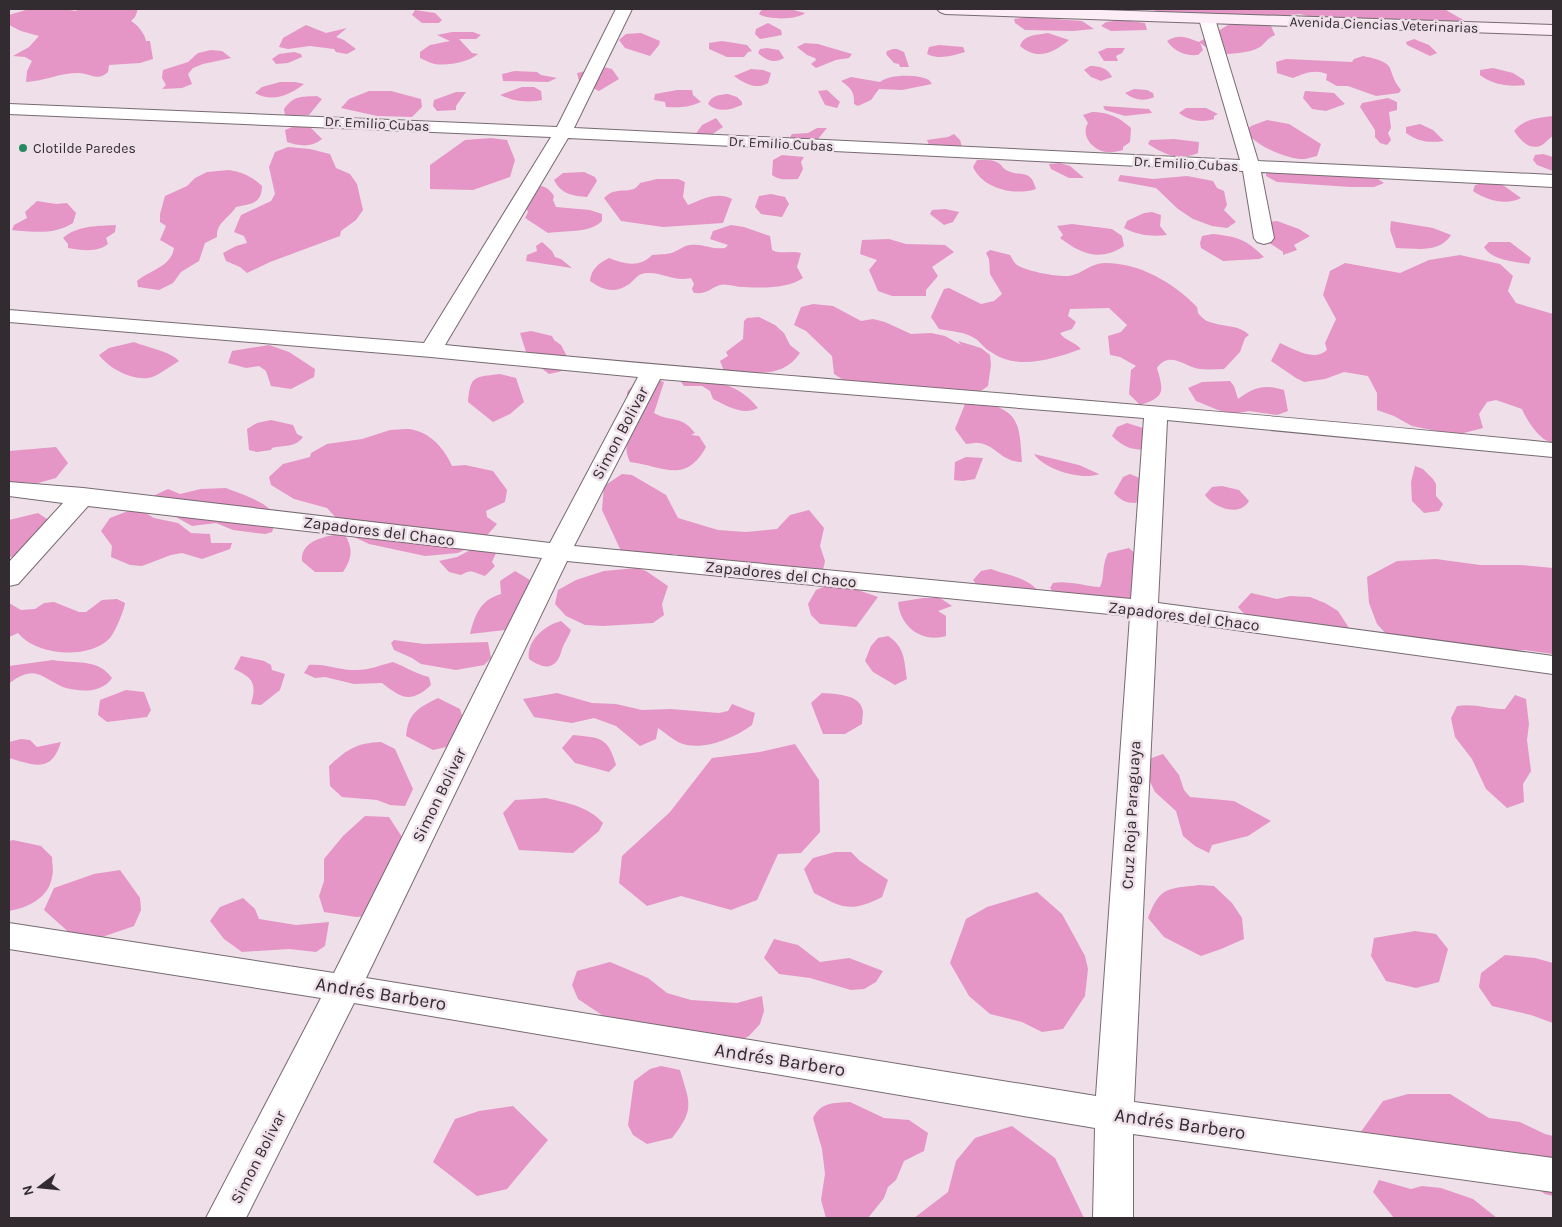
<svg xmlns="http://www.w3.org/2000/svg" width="1562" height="1227" font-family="Karla,sans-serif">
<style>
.forest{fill:#e596c7}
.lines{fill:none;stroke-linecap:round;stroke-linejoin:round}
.minor-casing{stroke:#776a71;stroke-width:2}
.secondary-casing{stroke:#776a71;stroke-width:2}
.minor{fill:#fff;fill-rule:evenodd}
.secondary{fill:#fdedf6;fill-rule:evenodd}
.poi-dot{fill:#278962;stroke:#eedfe8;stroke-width:2}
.labels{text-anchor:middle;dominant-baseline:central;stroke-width:5;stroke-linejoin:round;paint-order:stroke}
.far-street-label{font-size:14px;fill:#322c30;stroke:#eedfe8}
.far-poi-label{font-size:14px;fill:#322c30;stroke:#eedfe8;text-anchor:start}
.street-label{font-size:16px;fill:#322c30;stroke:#eedfe8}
.near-street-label{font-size:19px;fill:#322c30;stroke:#eedfe8}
</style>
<rect width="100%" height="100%" fill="#eedfe8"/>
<g class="forest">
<path d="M29,9H63L76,11L78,9H138L135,17L131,21C137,24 145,34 146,41H150L153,59L140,63L109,65L108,72C97,82 90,73 78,73C60,73 44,81 26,82L27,71L32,61L25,57L13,56L29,47L39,36L21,31L9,25V15Z"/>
<path d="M762,9H790L805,13C798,20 767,20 759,14Z"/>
<path d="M1152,9H1436L1446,10L1465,21L1463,25L1441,31H1432L1377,18L1330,22L1300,14L1289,15L1281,21L1241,20L1216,13H1180L1165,16Z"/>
<path d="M415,10L435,13L442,20L439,23H422L412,15Z"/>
<path d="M1027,17L1082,21L1094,29L1073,31L1025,30L1015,23L1014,19Z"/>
<path d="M1122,20L1145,23L1147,30L1111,31L1101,26L1106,22Z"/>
<path d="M768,23L781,30L782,35L760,39L755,34L756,29Z"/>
<path d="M1245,23L1271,26L1275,35C1266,39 1266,43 1260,47C1249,54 1230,53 1217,55L1200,43L1203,50L1198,55C1185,56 1175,52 1167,41C1179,33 1188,38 1199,42L1228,25Z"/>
<path d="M306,25L326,33L347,28L336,37L344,40L356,49L347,54L336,52L334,49L310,46L288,49L279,47L283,38Z"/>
<path d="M452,32H473L481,35L476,39H459L472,53L478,54C469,62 448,66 435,64C430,63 425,60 420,58V52L430,45L450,41L437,35Z"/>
<path d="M641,33L660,41L659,45L650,56L625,48L619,40L626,34Z"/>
<path d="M1048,33L1069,40C1053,53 1038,61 1020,46C1024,34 1038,35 1048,33Z"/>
<path d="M1414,39L1429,45L1437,53L1430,56L1407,45L1406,42Z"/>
<path d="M722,41L747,45L752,51L748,52L744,57H727L709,49V43Z"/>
<path d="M805,43L818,44L852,54L849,58L836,60L816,68L811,64L816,60L815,58L807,55L797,47Z"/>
<path d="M939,45L963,47L965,52C952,56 939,60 927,54L929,47Z"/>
<path d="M767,48L779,50L784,58C774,64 766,60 758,53L760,49Z"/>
<path d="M1107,48H1125L1122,53L1116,56L1118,61H1104L1098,52Z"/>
<path d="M893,49H897L904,52L909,67H900L899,64L894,63L886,54L887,51Z"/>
<path d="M211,50L222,51L231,58L203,64L193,68L188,74L192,84L182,88L162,89L166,85L162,78L163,70L188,62L198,53Z"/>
<path d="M294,52L301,54L302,57L288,63L276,64L272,59L279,54Z"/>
<path d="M1363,56C1371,58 1386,60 1390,68C1393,76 1394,82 1401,90L1399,93L1376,96L1348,86H1337L1326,80L1327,74C1314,69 1305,73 1293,78L1277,73L1276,62L1286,59L1352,62L1354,59Z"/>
<path d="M1090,66C1099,66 1108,68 1112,77L1101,81L1091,77L1084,70Z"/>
<path d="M604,67L612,69L619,79L599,91L579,81L577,73Z"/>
<path d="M1493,68L1513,73L1524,80L1525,85C1509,87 1493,85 1480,75V70Z"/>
<path d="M751,69L763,70L771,73L768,83C756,90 745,84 734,76Z"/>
<path d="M515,71L537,72L541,75L557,78L548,82L503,81L502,74Z"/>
<path d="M851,77L880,82C889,74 918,74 929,80L932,84L902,90L879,89L871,100L858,106L854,104C855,92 850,87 841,81Z"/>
<path d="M280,82H295L304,84C290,95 272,103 255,93L262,87Z"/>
<path d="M522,87H534L541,91L542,100C530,103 512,101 500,95Z"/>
<path d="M1134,89L1147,90L1153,93L1154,97C1144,102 1134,100 1125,93Z"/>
<path d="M677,90H692L693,95L701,102C689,107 680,108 666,107L665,102L654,100L655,94Z"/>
<path d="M827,90L840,102L837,108L825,105L818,91Z"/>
<path d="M369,91H391L421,99L422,107L412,117L377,116L341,108L349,99Z"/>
<path d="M1305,91L1334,93L1345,104L1326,111L1312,109L1303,98Z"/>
<path d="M456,92H466L456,106V110L437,111L433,106L434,100Z"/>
<path d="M728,94L737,97L742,102V105C730,110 718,113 708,104C712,95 719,95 728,94Z"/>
<path d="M317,96L322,99L309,115H285L284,109C294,95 301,97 317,96Z"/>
<path d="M1388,98L1397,102V110L1389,112L1391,128L1388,133L1391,140L1387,145L1380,143L1375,137V130L1360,107L1362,103Z"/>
<path d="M1103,106L1149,109L1152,113L1125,116L1105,110Z"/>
<path d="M1186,108H1206L1218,114L1214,116V119C1203,123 1189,121 1179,113Z"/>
<path d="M1092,112C1108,112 1119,117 1131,128L1130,142L1123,147V150C1118,151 1112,153 1107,152C1093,151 1080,135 1088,123L1083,115Z"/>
<path d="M1553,116V136C1549,138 1545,144 1540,146C1528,150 1520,139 1514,131C1524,119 1537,118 1553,116Z"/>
<path d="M716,118L723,127L708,137L695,135L702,125Z"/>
<path d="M1267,120L1289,124L1321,144L1317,156C1313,157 1309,158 1305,159C1289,160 1252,145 1246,130L1251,126Z"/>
<path d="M305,122L322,139C311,148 299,146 287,142L285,130Z"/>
<path d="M1420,124L1433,130L1444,141C1429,143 1419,142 1406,133V127Z"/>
<path d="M817,128H827L818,139L806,141L790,137L792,134L808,133Z"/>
<path d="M954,134L960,140L962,147L929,145L927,140L948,137Z"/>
<path d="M491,138L507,140L515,160L510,177L473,190L430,189V165L465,140Z"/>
<path d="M1174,139L1199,142L1198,153C1178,161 1166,155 1148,144L1150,140Z"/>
<path d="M288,147L310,149L330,154L336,168L350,174L357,184L363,210L356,220L341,231L340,236L270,262L247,273L240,267L226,261L223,253L236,246L247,243L244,236L234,232L241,215L271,201L275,194L269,167L275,152Z"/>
<path d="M1543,154L1553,157V171L1537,165L1533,160L1535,155Z"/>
<path d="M782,155L804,157L801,162L803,169L798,179C789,179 780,181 772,175L773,160Z"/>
<path d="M977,160C985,160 994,159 1000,164C1002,166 1004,169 1006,170C1020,178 1030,167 1036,189C1015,196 983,189 973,167Z"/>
<path d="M1060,163L1070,166L1084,178H1069L1051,169L1049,164Z"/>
<path d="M229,170C242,172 253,177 262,186C262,204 250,204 236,207C229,218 216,223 217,237L205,243L199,261L181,272L173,283L159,290L138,287L137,281C150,270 171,267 174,248L160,240L166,226L160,222V214L165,196L187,186L195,178L207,172Z"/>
<path d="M1266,171L1372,175L1384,183L1374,187H1350L1277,182L1266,176Z"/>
<path d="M584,172L595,177L597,181L587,197C573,196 561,194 554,180L563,173Z"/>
<path d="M1120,175L1153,179L1187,176L1213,181L1217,188L1224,191L1227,205L1224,210L1236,222L1227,228L1212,226L1193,219L1178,209L1156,188L1118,181Z"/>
<path d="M657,179H678L685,182L683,197L688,205C702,199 718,191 732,199L723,223L663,227L621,221L604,198C617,184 632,197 640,183Z"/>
<path d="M1487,182L1500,183L1521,198C1506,206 1486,200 1473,191L1475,185Z"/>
<path d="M534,185C544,186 548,187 554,196L553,200L556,207L590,210L602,214V221C588,234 566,230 548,233L525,218L528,212L526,208L515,201L516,193L521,187Z"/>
<path d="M771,194L785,197L789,204L782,217L761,214L755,207L759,196Z"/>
<path d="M37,201L56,204L67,203L76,213L73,223C55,235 33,232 12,230L14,225L27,218L25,212Z"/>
<path d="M945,209L959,212L953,222L944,225L930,214L932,210Z"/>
<path d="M1152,212L1161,215L1160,226L1167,235C1152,237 1137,235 1124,228L1127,221L1144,213Z"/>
<path d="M1277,221L1299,229L1310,236L1294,245L1297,250L1283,255V252L1268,242V222Z"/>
<path d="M1391,221L1433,228L1451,235C1439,254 1416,248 1396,248L1390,230Z"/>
<path d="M1072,224L1112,229L1122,236L1124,246C1100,262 1081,254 1060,238L1063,235L1057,226Z"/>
<path d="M116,225L115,232L106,238L108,244C97,253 81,250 68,248V244L63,238C77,225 99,226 116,225Z"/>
<path d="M731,225L744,227L770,236L772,250C781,255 791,250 801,253L797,267L803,278C787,289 761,288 743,287C736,287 726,283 720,285C708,289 709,294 694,293L692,289L694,284L691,278C674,282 665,273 649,273C635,273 636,281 626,286C613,294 601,289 590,281C591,269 599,263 609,258C624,264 640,268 652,255C660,254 669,255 676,251C681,249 683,246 690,245C703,243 712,250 725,248L728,245L710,239L713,231Z"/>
<path d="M1213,234C1239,237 1245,239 1264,257L1259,259L1223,261L1201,248L1200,243L1202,236Z"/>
<path d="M889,239L906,244L945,245L954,252L932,267L938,276L926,290V296H892L878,291L869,270L877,260L860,254L862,240Z"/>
<path d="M542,242L552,251L555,257L561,259L572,268L526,261L527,255L537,251L536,246Z"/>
<path d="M1489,242H1510L1531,258L1529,264C1514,262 1492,260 1484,247Z"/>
<path d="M990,250L1010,255C1012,258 1014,263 1017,265C1025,271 1058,277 1069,276C1082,274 1091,263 1105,263C1140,263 1174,283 1197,307L1198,313C1200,315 1204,320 1207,321C1220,327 1239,324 1249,335L1245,338L1240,352L1224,369C1216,369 1208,370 1200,369C1184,367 1170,350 1157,368C1164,392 1165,397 1140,405L1129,394L1131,370L1136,366L1120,357L1110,355L1108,336L1121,332L1127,325L1109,308L1070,309L1068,316L1076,322L1072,329L1060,333C1064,340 1075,342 1081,349C1053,359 1018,371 991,352C985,349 981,343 976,339C966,332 951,331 939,329L931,317L944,289L949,288L981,304L994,301L1002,294L990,274L989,259L986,253Z"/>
<path d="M1460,255L1500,264L1513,276L1508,291L1516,303L1553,314V443C1540,441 1527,421 1522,409L1496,400L1487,402L1479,414L1483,428L1456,435L1412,426L1394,416L1377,410V393L1368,376L1344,372L1325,379L1304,382L1296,378L1271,361L1280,343C1294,349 1314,362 1327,350L1325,343L1336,319L1323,295L1330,271L1345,263L1400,273L1429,260Z"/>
<path d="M813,304L833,306L861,321L873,319L885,322L911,334L931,333L945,336L961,345L958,341L981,348L990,355L991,365L988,386L978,393L845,381L834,374L832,356L806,331L794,325L801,307Z"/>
<path d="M759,317L775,325L784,333L790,345L800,353C782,380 752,372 724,371L720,361L728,356L726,352L743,339L744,321L747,318Z"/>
<path d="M531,331L552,336L554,340L561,345L570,362C566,371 559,372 549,374L528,358L520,333Z"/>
<path d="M134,342C148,348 170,351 179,361C170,366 157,377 148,378C130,380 109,368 99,355L109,348Z"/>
<path d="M269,345L289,352L315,369L314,377L291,389L271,386L266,371L259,366L246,368L228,363L232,351Z"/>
<path d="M500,374L516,378L524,402L510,414L493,422L468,402C470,375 475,377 500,374Z"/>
<path d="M696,378C722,382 741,387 758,408C743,416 727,406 713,399L710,391L702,386H684L681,382Z"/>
<path d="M653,379L664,382L654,413C672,423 680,414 695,433L691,435L699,436L706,447C685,485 663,466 630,462C621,441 631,436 639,418L627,402V392L635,383Z"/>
<path d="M1230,381L1234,386L1238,399C1254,387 1264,384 1284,390L1288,411L1277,415L1249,411L1233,414L1218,410L1196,401L1188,388L1202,382Z"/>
<path d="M981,402C1021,411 1019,425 1022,462C1001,462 995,444 978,443C975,442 970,444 966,444L955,429L965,404Z"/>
<path d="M271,420L293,425L297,434L303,437C295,448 284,445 272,448L271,450L257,452L249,450L247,429L257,423Z"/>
<path d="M1127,423L1143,428L1147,450C1132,450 1123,447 1112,436L1117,427Z"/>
<path d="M390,430C397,430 407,428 414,430C432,434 445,450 452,466L465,465L493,471L507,490L505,502L486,511L487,517L497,524L482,541L458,553L425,556L369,544L354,537L327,508L294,499L271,485L269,477L283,464L310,457L311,453L327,444L362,439Z"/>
<path d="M56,447L68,463L56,478L38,483L9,482V451Z"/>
<path d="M1034,454L1079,465L1099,474C1081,481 1044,469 1034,454Z"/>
<path d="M966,457L983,458L975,479L963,481L954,480L955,462Z"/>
<path d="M1415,466L1423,469L1433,479L1436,484V496L1443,504L1439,511L1424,513L1412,501L1411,482Z"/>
<path d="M622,474L632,475L666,495L678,518L718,530L746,532L777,529L790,515L809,510L824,528L820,546L825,561L823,570L688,558L675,554L639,560L621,551L602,510L604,486Z"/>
<path d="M1130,474L1142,479V488L1136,503C1126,503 1120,500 1114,493L1123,477Z"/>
<path d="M1222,486L1239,490L1249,501C1239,518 1213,507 1205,495L1212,487Z"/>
<path d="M226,488C238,493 265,501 272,512C276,518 274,526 272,532L265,534L233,530L216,523L192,526L169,513L151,497L168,489L180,494L201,489Z"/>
<path d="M128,511L144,512L154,518L178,523L191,533L210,534L211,543H232L230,549L202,559L182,553L171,555L142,566L130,565L111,557L112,546L101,531L110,518Z"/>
<path d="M38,513L50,521L32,555L9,557V520Z"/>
<path d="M344,533C353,548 353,557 343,572H315L302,561C300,540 327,536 344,533Z"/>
<path d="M474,548H489L496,553L492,562L495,566L485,576C474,573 472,568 461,575L449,572L439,561L457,557Z"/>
<path d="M1129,548L1150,567L1143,609L1060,599L1050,588L1053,583C1068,580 1084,586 1100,587C1105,578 1101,567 1108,553Z"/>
<path d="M1436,559L1480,565H1520L1553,568V654L1524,650H1480L1388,636L1377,624L1369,603L1367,577L1397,561Z"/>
<path d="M637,568L646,571L668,586L662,604L664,615L653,623L603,626L585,625L566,616L555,604L558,590L576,580L604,571Z"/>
<path d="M991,569C1009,576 1027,577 1039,592L983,593L973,580L981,571Z"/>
<path d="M515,571L530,580L518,618L505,630L470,634C475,615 480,600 501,594L500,581Z"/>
<path d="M835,582L878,597L856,627L820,624L811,615L808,604L816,590Z"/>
<path d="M1251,593L1277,599L1290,596L1310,597L1325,603L1338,611L1351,631L1346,642L1330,644L1314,637L1256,627L1238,607Z"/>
<path d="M923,598H940L952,606L938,611L946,616V636C922,643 900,627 898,602Z"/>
<path d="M117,599L125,603C124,611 115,632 110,638C89,660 37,656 18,633L9,637V603L21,610L35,609L44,603L54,602L79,612H86L102,600Z"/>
<path d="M561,621L571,630C569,636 564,643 562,649C557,669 546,671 529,659C526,641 545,625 561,621Z"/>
<path d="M888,636C905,647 904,660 907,679L895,685L873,672L865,661L871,646L878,638Z"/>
<path d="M394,640L424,644L488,642L491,658L484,665L456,670L421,664L412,658L394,650L391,643Z"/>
<path d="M241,656L264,661L271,665L272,670L285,674L280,690L261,705L251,704C257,683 253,678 234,669Z"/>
<path d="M53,660C75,664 98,658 112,678C102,693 82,692 66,688C56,685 47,677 37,674C28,671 15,678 9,684V666Z"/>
<path d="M393,662C406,667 416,674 429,677L431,685C411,704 401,698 382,683L354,684L325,677L315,678L304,673L309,665C325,663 341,671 357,670C369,670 381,665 393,662Z"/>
<path d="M126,690L144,692L151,710L147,717L107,722L98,715L100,700Z"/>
<path d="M557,693L592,703L616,704L642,710L671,709L719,713L728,711L732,704L755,713L752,725C734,738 701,753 678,742C671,738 664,732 658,728L656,739L640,746L616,726L594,718L572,723L534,717L523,699Z"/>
<path d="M822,693C834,694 858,694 862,708C864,712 862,719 862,724L845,734H823L811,703Z"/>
<path d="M1515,695L1526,699L1529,724L1527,740L1531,771L1523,784L1524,802L1507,808L1486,789L1472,759L1455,737L1451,718L1457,706C1474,703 1488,709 1505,709Z"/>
<path d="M438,698L460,709L464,722L455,745L433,750L406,736C408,713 418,708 438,698Z"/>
<path d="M573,735C601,738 608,737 616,765L609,772L575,763L562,748Z"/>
<path d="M21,739L30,740L37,747L61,742C51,774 34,765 9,758V742Z"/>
<path d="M381,742L395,749L413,789L405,806L390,805L377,800L342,797L330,786L329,766C347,750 355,743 381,742Z"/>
<path d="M795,744L819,780L820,832L801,853L778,854L757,900L731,910L681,896L647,906L619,883L622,856L670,812L712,758L760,752Z"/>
<path d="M1163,754L1179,775L1184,790L1190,797L1234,801L1271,821L1248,836L1212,845L1209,853L1195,846L1183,836L1176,811L1155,792L1143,767V761Z"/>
<path d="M546,798C567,803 588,806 603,823L599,831L573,853L519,850L503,813L515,800Z"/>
<path d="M365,816L389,817L404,840L376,915L356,917L324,912L319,896L324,881V859L343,836Z"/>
<path d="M13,840L41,846L52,857C52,864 54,871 52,877C49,898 27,908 9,911V841Z"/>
<path d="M835,852H851L860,861L888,880L882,897C850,913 843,908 814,893L804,869L813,858Z"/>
<path d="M120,870L140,898L141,910L134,926L82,944L44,910L54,888L94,874Z"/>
<path d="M1199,885L1214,886L1232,903L1242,918L1244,939L1221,949L1201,956L1164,937L1148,918C1160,886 1168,889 1199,885Z"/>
<path d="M1037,892L1062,914L1085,956L1088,969L1085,996L1063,1029L1042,1032L1022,1022L990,1014L969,996L950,963L966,919L987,907Z"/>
<path d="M243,898L255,909L259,919L296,925L329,922L325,946L316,952L289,949L242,952L224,939L210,921L220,907Z"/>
<path d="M1415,931L1436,934L1448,949L1439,982L1416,988L1386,981L1371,956L1374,938Z"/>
<path d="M774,939L798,945L820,962L849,958L883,971L876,982L864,989L851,990L810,978L779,974L764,958Z"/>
<path d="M1505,955L1535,958L1553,963V1023L1531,1015L1492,1006L1479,987L1481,973Z"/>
<path d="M610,962L648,978L667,993L691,1000L737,1003L762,996L764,1011L760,1024L749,1036L731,1045L617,1025L578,999L572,985L577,971Z"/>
<path d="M661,1066L680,1070C690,1104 695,1109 672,1138L647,1144L633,1135L628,1125L634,1081L650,1069Z"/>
<path d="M1408,1094H1450L1489,1118L1520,1122L1545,1134L1553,1136V1196L1545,1194L1510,1171L1360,1133L1383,1101Z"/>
<path d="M850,1102L884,1118L909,1120L928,1133L924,1151L904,1161L896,1180L888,1187L884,1198L868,1218H826L821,1200L825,1174L822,1149L813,1118C821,1102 833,1103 850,1102Z"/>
<path d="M513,1106L548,1140L507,1189L477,1196L433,1162L455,1119L479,1111Z"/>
<path d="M1012,1126L1055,1158L1084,1218H914L948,1192L956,1161L975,1138Z"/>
<path d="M1379,1180L1411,1189L1422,1186L1441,1188L1473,1199L1497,1218H1394L1373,1192Z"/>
</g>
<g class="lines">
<defs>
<path id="minor" d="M616,9H632L574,128L1240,160L1199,19L1202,16H1212L1215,19L1258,161L1553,175V187L1261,172L1274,238L1271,242L1264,244L1257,242L1254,238L1243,171L568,138L445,345C814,381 1184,405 1553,443V457L1167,420L1158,603L1553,656V674L1157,619L1134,1102L1553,1158V1192L1133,1134V1218H1093L1095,1128L354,1003L246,1218H206L321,998L9,949V923L334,973L542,558L88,506L18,584L9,586V562L63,503L9,496V482L83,488L550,543L638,377L431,357L9,322V310L424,343L551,137L9,114V104L557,127ZM660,379L1144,418L1131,599L574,546ZM567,561L1130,616L1096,1096L366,978Z"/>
<path id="secondary" d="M937,9H1071L1553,25V35L945,14L940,12Z"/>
</defs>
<use href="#minor" class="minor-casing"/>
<use href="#secondary" class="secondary-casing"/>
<use href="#minor" class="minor"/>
<use href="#secondary" class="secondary"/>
</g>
<circle class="poi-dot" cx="23" cy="148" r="5"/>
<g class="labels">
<g class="far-street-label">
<text transform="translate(1384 25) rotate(2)">Avenida Ciencias Veterinarias</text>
<text transform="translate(377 124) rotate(3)">Dr. Emilio Cubas</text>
<text transform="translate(781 144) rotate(3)">Dr. Emilio Cubas</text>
<text transform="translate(1186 164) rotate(3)">Dr. Emilio Cubas</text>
</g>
<g class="far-poi-label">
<text x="33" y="148">Clotilde Paredes</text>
</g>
<g class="street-label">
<text transform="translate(620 433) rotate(-62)">Simon Bolivar</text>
<text transform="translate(379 531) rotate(7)">Zapadores del Chaco</text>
<text transform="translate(781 574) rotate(6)">Zapadores del Chaco</text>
<text transform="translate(1184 616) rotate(7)">Zapadores del Chaco</text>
<text transform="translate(439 795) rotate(-64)">Simon Bolivar</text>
<text transform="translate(1131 815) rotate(-87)">Cruz Roja Paraguaya</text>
<text transform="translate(258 1157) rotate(-63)">Simon Bolivar</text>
</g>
<g class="near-street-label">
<text transform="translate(381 994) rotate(9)">Andrés Barbero</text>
<text transform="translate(780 1060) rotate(9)">Andrés Barbero</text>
<text transform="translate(1180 1124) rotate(8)">Andrés Barbero</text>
</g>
</g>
<rect width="1562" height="1227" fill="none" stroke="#322c30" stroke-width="20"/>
<g transform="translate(40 1187) rotate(254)" stroke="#eedfe8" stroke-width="4" paint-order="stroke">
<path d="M0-4L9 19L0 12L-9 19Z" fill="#322c30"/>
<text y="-8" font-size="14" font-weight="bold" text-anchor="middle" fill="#322c30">N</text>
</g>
</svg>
